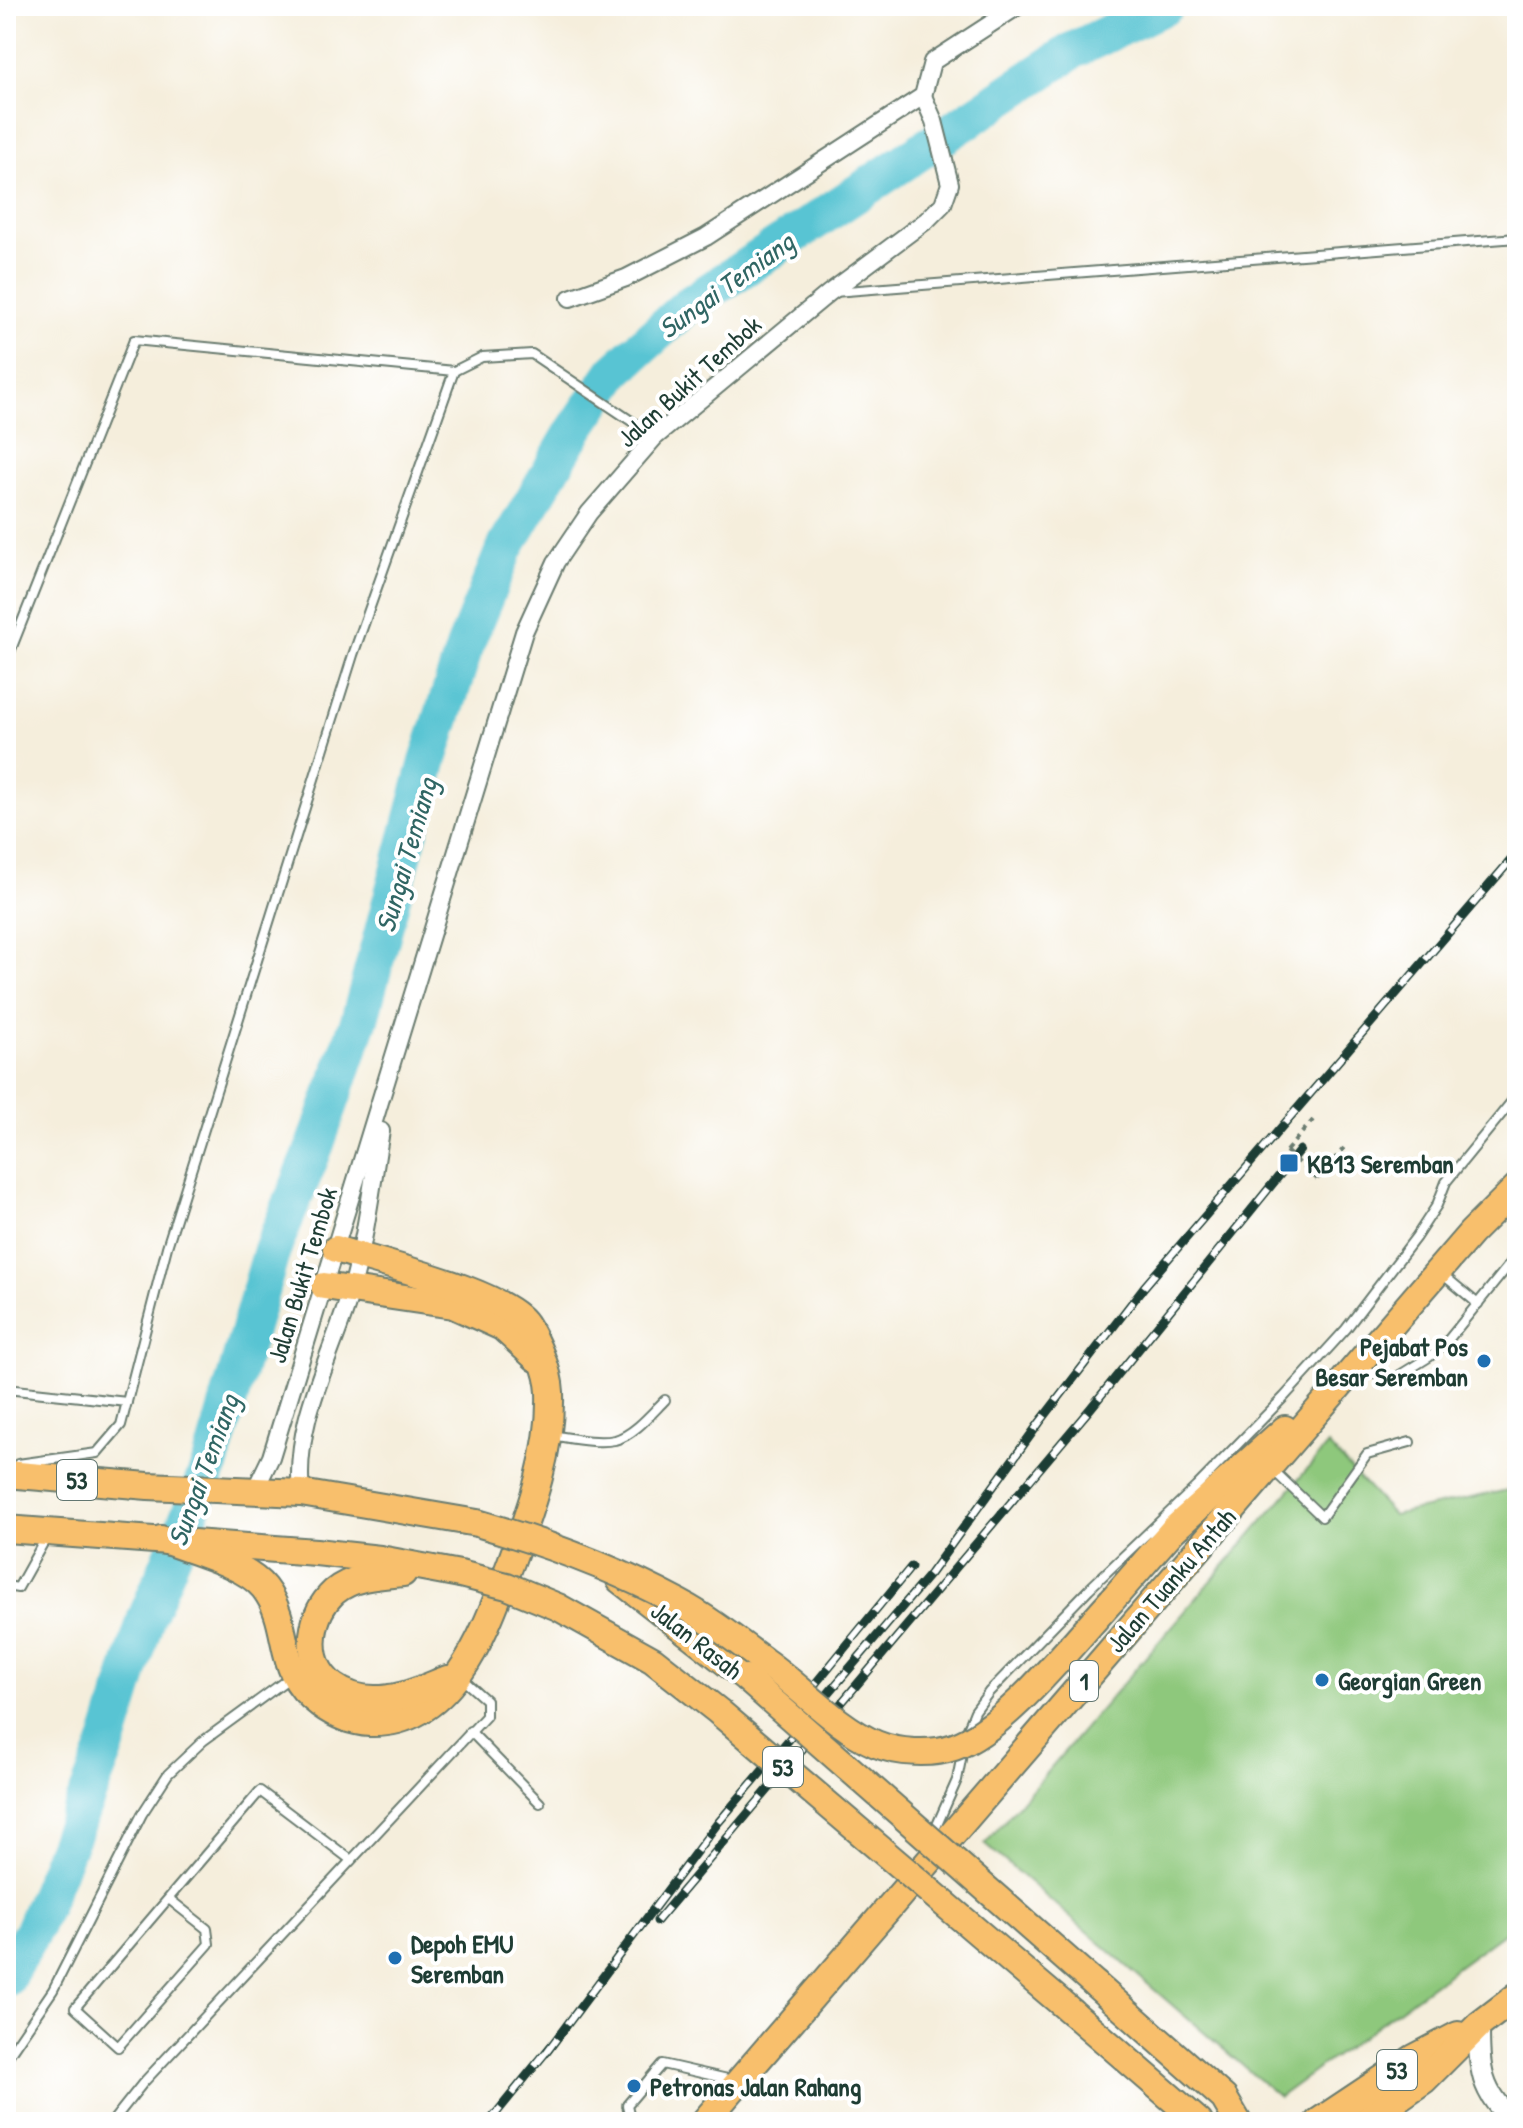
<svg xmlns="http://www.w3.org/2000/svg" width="1523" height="2128" font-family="'Patrick Hand',sans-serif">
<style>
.green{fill:#8ec87c;stroke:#568258;stroke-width:2}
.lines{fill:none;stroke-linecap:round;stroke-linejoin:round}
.river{stroke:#59c4d3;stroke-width:38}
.service-casing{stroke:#6a7b6f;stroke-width:12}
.minor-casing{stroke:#6a7b6f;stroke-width:20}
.tertiary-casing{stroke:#6a7b6f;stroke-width:24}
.trunk-casing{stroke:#6a7b6f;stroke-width:30}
.path{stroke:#6a7b6f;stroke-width:4;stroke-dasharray:6 6;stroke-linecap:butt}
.service{stroke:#fff;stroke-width:8}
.minor{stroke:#fff;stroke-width:16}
.tertiary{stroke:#fff;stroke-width:20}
.trunk{stroke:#f8bf6c;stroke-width:26}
.rail-casing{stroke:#1f3d34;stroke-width:9}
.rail{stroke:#fff;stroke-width:6;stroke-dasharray:18;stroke-linecap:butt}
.trunk-bridge-casing{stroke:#6a7b6f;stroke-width:30;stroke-linecap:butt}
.path-bridge{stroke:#6a7b6f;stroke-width:4;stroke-dasharray:6 6;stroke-linecap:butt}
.trunk-bridge{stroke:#f8bf6c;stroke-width:26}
.poi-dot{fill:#1f6fb2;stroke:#fff;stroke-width:3}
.labels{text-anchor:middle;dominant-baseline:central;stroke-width:8;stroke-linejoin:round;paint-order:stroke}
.shield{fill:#fff;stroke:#627771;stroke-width:2}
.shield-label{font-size:24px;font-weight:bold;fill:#1f3d34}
.street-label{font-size:26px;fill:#1f3d34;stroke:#fff}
.poi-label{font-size:26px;font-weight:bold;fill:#1f3d34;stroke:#fff;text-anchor:start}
.water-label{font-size:28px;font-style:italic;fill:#306664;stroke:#fff}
</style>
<rect width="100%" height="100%" fill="#fff"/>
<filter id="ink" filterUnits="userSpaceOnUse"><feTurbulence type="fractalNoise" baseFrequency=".0125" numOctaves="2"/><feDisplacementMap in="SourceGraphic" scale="16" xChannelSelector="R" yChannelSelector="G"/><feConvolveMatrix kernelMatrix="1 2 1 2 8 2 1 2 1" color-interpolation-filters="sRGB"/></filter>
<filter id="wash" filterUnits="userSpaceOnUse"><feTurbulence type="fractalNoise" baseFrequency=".006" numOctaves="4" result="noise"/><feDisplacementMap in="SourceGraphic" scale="32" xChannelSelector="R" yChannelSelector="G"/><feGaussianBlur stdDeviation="1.8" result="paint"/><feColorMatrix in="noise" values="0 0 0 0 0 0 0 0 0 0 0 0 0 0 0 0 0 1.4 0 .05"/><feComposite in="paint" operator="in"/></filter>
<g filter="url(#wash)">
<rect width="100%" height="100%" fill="#f5eedc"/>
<path class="green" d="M1328,1445L1393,1515L1517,1488V1923L1279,2097L985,1844Z"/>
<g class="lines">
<path class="river" d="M6,1978L34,1928L107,1746L146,1618L211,1463L272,1250L314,1149L360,1018L428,762L466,643L504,550L574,431L615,371L687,306L1072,51L1165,6"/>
</g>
</g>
<g filter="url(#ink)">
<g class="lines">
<defs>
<g id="service">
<path d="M834,292L1517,238"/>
<path d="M6,662L134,340L454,371L482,357L532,354L655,437"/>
<path d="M1442,1274L1478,1304"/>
<path d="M1358,1370L1395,1378L1429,1357L1449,1339L1517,1255"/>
<path d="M6,1389L127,1402"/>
<path d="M551,1435C571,1438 596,1444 615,1440C634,1435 652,1413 665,1400"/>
<path d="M18,1464L97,1453L121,1425L167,1247L353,655L454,371"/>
<path d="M1273,1470L1322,1517L1367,1454L1410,1442"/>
<path d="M6,1586L18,1588L47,1536"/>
<path d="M470,1731L540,1803"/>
<path d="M965,1736L975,1711L989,1692L1089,1589L1196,1487L1284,1397L1346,1329L1416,1237L1437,1205L1446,1182L1517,1095"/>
<path d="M933,1834L957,1780L963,1749"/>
<path d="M169,1899L207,1929L209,1944L118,2047L75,2008L260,1791L351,1860"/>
<path d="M6,2059L53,1990L142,1814L168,1774L203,1741L292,1676"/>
<path d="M112,2122L143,2083L486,1716V1700L461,1678"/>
<path d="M631,2122L627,2105L662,2064L732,2080"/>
</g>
<g id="minor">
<path d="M570,298L626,278L706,237L923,96L932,62L1018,6"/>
<path d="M254,1492L271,1457L524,632L556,562L589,513L655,437L829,293L927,220L943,204L950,184L934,121L923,96"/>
<path d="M301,1493C293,1421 333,1355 352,1288C366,1237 372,1183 381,1131"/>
</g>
<path id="tertiary" d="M1479,2025C1479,2068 1480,2093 1515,2122"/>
<g id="trunk">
<path d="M324,1286L453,1305L502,1327L536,1358"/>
<path d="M6,1474L148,1486L301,1493L477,1523"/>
<path d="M6,1529L316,1552L380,1559L460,1574"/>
<path d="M161,1539C189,1550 245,1564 264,1588C294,1627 273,1670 320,1704C335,1715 351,1722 370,1723C455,1726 487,1625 511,1562C531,1508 552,1450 550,1392C549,1371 536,1341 525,1324C505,1292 375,1262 336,1249"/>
<path d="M403,1573C380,1575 353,1576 334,1592C321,1604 315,1618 313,1635C308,1681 347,1704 389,1698C409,1696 429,1686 447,1679"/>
<path d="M620,1580L746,1678"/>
<path d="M1112,1600L1173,1530L1285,1429"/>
<path d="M1096,1985L1224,2098L1238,2122"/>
<path d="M1073,2013L1199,2122"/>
<path d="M704,2122L1471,1233L1517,1187"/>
<path d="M1318,2122L1414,2058L1458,2035"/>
<path d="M1364,2122L1424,2080L1479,2025L1517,1996"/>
</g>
</defs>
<use href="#service" class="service-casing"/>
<use href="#minor" class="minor-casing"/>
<use href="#tertiary" class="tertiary-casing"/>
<use href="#trunk" class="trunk-casing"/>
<g class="path">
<path d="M1286,1151L1313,1120"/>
<path d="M1317,1179L1344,1148"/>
</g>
<use href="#service" class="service"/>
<use href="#minor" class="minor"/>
<use href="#tertiary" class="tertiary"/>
<use href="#trunk" class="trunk"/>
<defs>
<g id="rail">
<path d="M783,1723L911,1567"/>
<path d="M657,1921L1090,1409L1300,1150"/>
<path d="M546,2053L717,1824L930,1574L1040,1422L1144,1287L1517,853"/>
<path d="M489,2122L551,2046"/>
</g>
</defs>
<use href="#rail" class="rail-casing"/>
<use href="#rail" class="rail"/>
<defs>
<g id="trunk-bridge">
<path d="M477,1523C546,1543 615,1568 679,1603C709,1619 737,1641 764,1661C800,1686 836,1727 876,1744C898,1753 931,1755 954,1747C1006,1729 1073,1642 1112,1600"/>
<path d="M460,1574L507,1586L558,1607L653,1660L718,1711L1073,2013"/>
<path d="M746,1678L1096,1985"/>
</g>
</defs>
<use href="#trunk-bridge" class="trunk-bridge-casing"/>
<path class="path-bridge" d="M1286,1151L1317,1179"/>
<use href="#trunk-bridge" class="trunk-bridge"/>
</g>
</g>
<g class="poi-dot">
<rect x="1279" y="1153" width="20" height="20" rx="4"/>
<circle cx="1484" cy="1361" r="8"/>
<circle cx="1322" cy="1680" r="8"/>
<circle cx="395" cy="1958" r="8"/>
<circle cx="634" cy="2086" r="8"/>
</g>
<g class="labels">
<g class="shield">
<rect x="57" y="1460" width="40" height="40" rx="6"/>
<rect x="1070" y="1661" width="28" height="40" rx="6"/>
<rect x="763" y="1747" width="40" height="40" rx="6"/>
<rect x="1377" y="2050" width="40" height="40" rx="6"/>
</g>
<g class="shield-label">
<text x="77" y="1480">53</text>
<text x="1084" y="1681">1</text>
<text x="783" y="1767">53</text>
<text x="1397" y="2070">53</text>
</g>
<g class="street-label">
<text transform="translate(689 381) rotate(-42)">Jalan Bukit Tembok</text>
<text transform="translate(302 1275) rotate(-73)">Jalan Bukit Tembok</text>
<text transform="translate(1171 1580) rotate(-49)">Jalan Tuanku Antah</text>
<text transform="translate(697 1640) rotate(38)">Jalan Rasah</text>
</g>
<g class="poi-label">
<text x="1307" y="1163">KB13 Seremban</text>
<text x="1468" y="1346" text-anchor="end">Pejabat Pos<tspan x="1468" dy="30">Besar Seremban</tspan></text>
<text x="1338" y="1680">Georgian Green</text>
<text x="411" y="1943">Depoh EMU<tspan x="411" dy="30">Seremban</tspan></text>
<text x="650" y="2086">Petronas Jalan Rahang</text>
</g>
<g class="water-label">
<text transform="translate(726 285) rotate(-36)">Sungai Temiang</text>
<text transform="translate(406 855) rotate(-74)">Sungai Temiang</text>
<text transform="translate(203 1470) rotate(-70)">Sungai Temiang</text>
</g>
</g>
<rect width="1523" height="2128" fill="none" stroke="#fff" stroke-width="32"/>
</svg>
